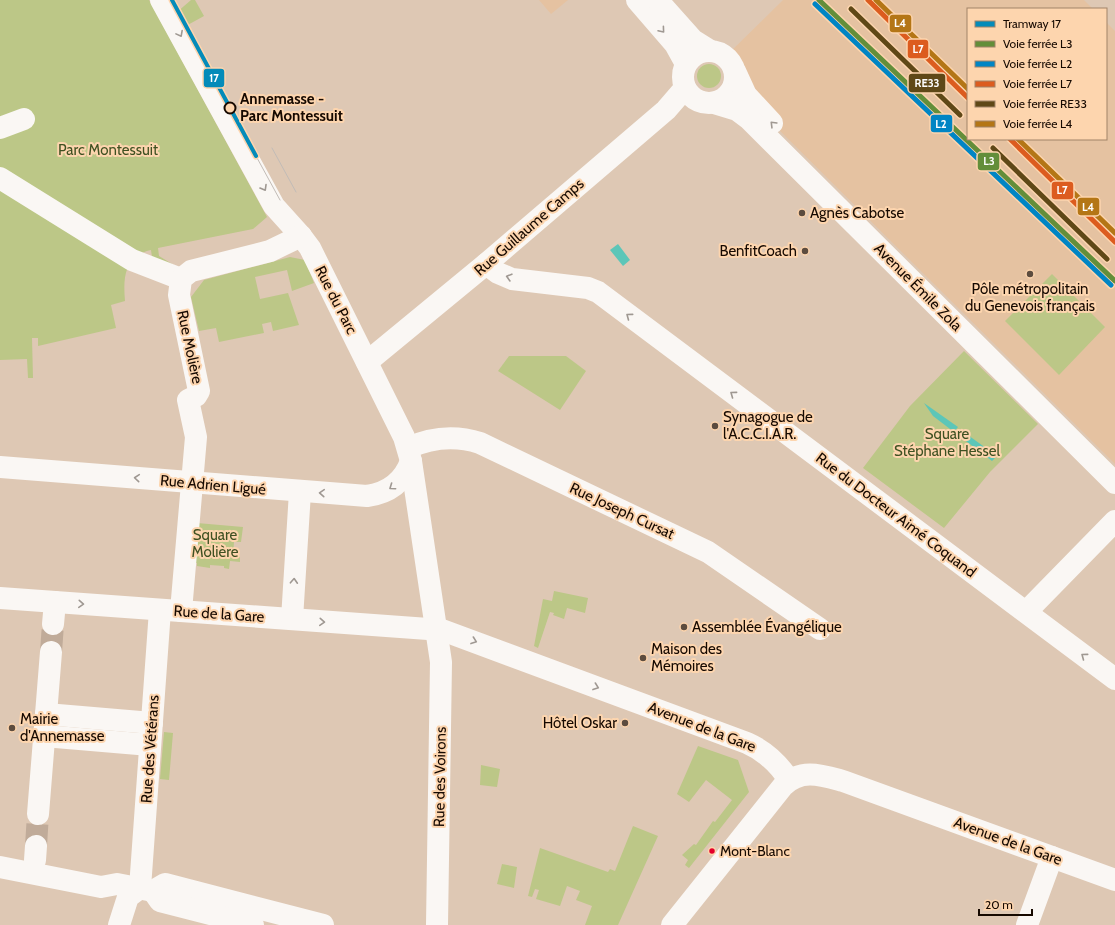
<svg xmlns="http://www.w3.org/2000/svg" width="1115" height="925" font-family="Cabin,sans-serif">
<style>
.built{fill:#e5c2a1}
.green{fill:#bcc787}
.water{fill:#5cc6b8}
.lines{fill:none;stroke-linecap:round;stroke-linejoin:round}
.minor-tunnel{stroke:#c0ab99;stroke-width:22;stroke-dasharray:22 11;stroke-linecap:butt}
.minor{stroke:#faf7f4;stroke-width:22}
.tram{stroke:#c2bcb7;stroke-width:1}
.rail{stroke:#c2bcb7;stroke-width:3}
.rail-1-casing{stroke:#fdd5ae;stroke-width:8}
.rail-2-casing{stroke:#fdd5ae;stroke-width:8}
.rail-3-casing{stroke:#fdd5ae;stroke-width:8}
.rail-4-casing{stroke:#fdd5ae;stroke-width:8}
.rail-5-casing{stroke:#fdd5ae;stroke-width:8}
.rail-1{stroke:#638e3a;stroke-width:5}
.rail-2{stroke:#0085c4;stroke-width:5}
.rail-3{stroke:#dc5c1f;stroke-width:5}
.rail-4{stroke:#5f4817;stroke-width:5}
.rail-5{stroke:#b47616;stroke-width:5}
.tram-1-casing{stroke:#fdd5ae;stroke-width:7}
.tram-1{stroke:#048bb9;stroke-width:4}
.oneway{stroke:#9f9892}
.stop-dot{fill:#fdd5ae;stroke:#160900;stroke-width:2}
.poi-dot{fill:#5c4c3f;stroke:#fdd5ae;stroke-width:1.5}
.bus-dot{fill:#e4002b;stroke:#fdd5ae;stroke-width:1.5}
.labels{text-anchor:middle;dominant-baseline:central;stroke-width:4;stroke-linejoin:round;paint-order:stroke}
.bus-label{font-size:14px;fill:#160900;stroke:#fdd5ae;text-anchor:start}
.stop-label{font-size:15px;font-weight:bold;fill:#160900;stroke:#fdd5ae;text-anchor:start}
.park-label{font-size:15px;fill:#3f5122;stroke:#fdd5ae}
.poi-label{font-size:15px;fill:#160900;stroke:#fdd5ae;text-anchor:start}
.street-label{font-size:15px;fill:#160900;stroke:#fdd5ae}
.line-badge{stroke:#fdd5ae;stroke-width:1.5}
.badge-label{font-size:11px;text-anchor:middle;font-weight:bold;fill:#fff}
</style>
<rect width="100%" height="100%" fill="#dec8b4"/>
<g class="built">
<path d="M539,0H568L551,14Z"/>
<path d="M783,0H1084L1093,9H968V139H1106V22L1115,31V464L768,119L726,56Z"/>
</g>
<g class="green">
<path d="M0,0H149L267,217L253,229L158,248L159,256L177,267L152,257L151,250C124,256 123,278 125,301L111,305L116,328L38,346V338H32L33,378H28L27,359L0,360Z"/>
<path d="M191,0H195L204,16L184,27L176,13Z"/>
<circle cx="709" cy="76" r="12"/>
<path d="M290,257L305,260L314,283L292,291L287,270L255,277L260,299L288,293L299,325L273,331L271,322L262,324L264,333L219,342L216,328L199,331L191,297L204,280Z"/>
<path d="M1052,274L1105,327L1059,375L1005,321Z"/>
<path d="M964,351L1038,424L990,472L944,528L863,468L910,406Z"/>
<path d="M509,356H566L586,371L560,410L498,371Z"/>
<path d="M197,523L243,527L241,542H234L233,556L240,557V562L230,561L229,569L224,568V566L210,565V568L197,566V563H194Z"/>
<path d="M554,591L588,598L585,613L567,608L564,619L553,615L554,613L550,612L538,648L534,646L543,599L552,601Z"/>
<path d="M164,732L173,733L169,780L160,779Z"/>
<path d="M698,746L738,760L749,792L689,868L685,865L688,860L682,855L694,844L696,845L713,821L715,822L732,800L706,780L689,802L677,794Z"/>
<path d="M481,765L500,769L497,787L480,785Z"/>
<path d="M633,826L658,836L618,925H585L592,906L576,900L580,891L567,886L560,906L536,899L539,890L535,889L532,897L528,896L540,848L608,872L610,869L615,871Z"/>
<path d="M502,864L517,867L514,888L497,884Z"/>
</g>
<g class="water">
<path d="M618,244L630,260L623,266L610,250Z"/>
<path d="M924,403L958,427L954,432L933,416Z"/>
<path d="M965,433L997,456L992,461L962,438Z"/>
</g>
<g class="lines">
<g class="minor-tunnel">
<path d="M51,652L53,624"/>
<path d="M36,846L38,814"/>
</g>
<g class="minor">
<path d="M161,0L274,206L301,236L310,248L404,437L411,461L441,662L437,925"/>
<path d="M637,0L675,44L686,64"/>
<path d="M659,2L693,40L709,50"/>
<circle cx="709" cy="77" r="26"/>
<path d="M735,71L746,95L772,123"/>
<path d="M714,103L737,110L749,119L1115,483"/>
<path d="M0,128L24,119"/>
<path d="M0,178L132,260L181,279"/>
<path d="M486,264L498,273L512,279L588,288L598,292L1115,679"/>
<path d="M367,362L486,264L666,110L685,88"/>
<path d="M408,448C432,437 455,435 480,443L708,552L820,629"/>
<path d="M0,467L367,496C389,493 404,481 411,461"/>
<path d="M0,598L442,630L747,743C765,751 778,763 789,780"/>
<path d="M181,611L196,437L188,400L196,396L199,391L179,295L181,279L191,271L270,251L301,236"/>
<path d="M1026,612L1115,521"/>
<path d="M292,619L300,492"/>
<path d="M53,624L55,602"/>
<path d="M46,714L152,723"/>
<path d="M44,736L150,745"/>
<path d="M38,814L51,652"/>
<path d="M35,860L36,846"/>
<path d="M0,867L101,887L117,884L153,891L165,884L323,925"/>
<path d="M153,891L160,901L253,925"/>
<path d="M119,925L128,897L140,888L160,610"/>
<path d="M672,925L783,786C801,768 821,775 843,781L1115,880"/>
<path d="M1027,925L1052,857"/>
</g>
<g class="tram">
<path d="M272,148L296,192"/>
<path d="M256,156L280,200"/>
</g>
<g class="rail">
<path d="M874,0L968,92"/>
<path d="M1015,139L1115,236"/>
</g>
<defs>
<path id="rail-1" d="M819,0L1115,281"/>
<path id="rail-2" d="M815,4L1111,285"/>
<g id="rail-3">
<path d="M868,0L968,98"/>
<path d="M1010,139L1115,242"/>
</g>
<g id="rail-4">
<path d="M851,9L960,115"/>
<path d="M993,148L1107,259"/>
</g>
<g id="rail-5">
<path d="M876,0L968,89"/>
<path d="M1018,139L1115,233"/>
</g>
</defs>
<use href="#rail-1" class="rail-1-casing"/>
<use href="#rail-2" class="rail-2-casing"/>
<use href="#rail-3" class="rail-3-casing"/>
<use href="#rail-4" class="rail-4-casing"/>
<use href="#rail-5" class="rail-5-casing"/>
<use href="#rail-1" class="rail-1"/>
<use href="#rail-2" class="rail-2"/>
<use href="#rail-3" class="rail-3"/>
<use href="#rail-4" class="rail-4"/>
<use href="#rail-5" class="rail-5"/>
<defs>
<path id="tram-1" d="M172,0L256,156"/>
</defs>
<use href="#tram-1" class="tram-1-casing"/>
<use href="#tram-1" class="tram-1"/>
</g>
<defs><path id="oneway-chevron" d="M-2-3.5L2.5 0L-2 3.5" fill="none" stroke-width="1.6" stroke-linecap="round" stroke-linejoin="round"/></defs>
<g class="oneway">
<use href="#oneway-chevron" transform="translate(662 30) rotate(50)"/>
<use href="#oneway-chevron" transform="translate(180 34) rotate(62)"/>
<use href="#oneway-chevron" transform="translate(773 124) rotate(-135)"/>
<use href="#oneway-chevron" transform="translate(264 188) rotate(60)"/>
<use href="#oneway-chevron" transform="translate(509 277) rotate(-164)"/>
<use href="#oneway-chevron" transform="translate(629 316) rotate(-143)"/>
<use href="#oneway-chevron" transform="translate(733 394) rotate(-144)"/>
<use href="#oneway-chevron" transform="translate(137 478) rotate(-175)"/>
<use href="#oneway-chevron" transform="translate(392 487) rotate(145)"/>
<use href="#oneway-chevron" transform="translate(322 493) rotate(-176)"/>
<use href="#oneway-chevron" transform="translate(294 581) rotate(-87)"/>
<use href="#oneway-chevron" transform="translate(81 604) rotate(4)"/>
<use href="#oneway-chevron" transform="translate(322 622) rotate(4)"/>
<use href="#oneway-chevron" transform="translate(474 641) rotate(20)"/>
<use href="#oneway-chevron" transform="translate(1084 656) rotate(-143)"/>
<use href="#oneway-chevron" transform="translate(596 687) rotate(20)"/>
</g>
<circle class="stop-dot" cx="230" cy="108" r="5.5"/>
<g class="poi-dot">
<circle cx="802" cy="213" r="4"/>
<circle cx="805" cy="251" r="4"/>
<circle cx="1030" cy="274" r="4"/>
<circle cx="715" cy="426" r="4"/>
<circle cx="684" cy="627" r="4"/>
<circle cx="643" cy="658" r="4"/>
<circle cx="625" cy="723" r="4"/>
<circle cx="12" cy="728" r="4"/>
</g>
<circle class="bus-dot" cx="712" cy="851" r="3.5"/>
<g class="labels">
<g class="bus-label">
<text x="720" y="851">Mont-Blanc</text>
</g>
<g class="stop-label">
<text x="240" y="99">Annemasse -<tspan x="240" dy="17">Parc Montessuit</tspan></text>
</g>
<g class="park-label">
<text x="108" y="150">Parc Montessuit</text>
<text x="947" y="434">Square<tspan x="947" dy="17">Stéphane Hessel</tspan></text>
<text x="215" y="535">Square<tspan x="215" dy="17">Molière</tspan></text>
</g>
<g class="poi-label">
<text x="810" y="213">Agnès Cabotse</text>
<text x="797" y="251" text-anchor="end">BenfitCoach</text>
<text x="1030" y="289" text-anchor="middle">Pôle métropolitain<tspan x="1030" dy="17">du Genevois français</tspan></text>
<text x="723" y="417">Synagogue de<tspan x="723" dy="17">l'A.C.C.I.A.R.</tspan></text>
<text x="692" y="627">Assemblée Évangélique</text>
<text x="651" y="649">Maison des<tspan x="651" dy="17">Mémoires</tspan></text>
<text x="20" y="719">Mairie<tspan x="20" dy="17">d'Annemasse</tspan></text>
<text x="617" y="723" text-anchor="end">Hôtel Oskar</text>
</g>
<g class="street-label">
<text transform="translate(529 227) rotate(-41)">Rue Guillaume Camps</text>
<text transform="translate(918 287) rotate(45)">Avenue Émile Zola</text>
<text transform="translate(336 300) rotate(63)">Rue du Parc</text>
<text transform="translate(190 347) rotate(78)">Rue Molière</text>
<text transform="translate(213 485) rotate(5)">Rue Adrien Ligué</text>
<text transform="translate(622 511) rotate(25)">Rue Joseph Cursat</text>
<text transform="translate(896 515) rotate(37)">Rue du Docteur Aimé Coquand</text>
<text transform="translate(219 614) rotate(4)">Rue de la Gare</text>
<text transform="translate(702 727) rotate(21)">Avenue de la Gare</text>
<text transform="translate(150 749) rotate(-86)">Rue des Vétérans</text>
<text transform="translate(440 777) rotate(-89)">Rue des Voirons</text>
<text transform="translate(1008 841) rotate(20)">Avenue de la Gare</text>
</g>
</g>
<g class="line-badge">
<rect x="889" y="14" width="23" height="19" rx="4" fill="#b47616"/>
<rect x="907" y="39" width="22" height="20" rx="4" fill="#dc5c1f"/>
<rect x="203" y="68" width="22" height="20" rx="4" fill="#048bb9"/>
<rect x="908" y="73" width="38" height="20" rx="4" fill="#5f4817"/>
<rect x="930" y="114" width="23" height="19" rx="4" fill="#0085c4"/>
<rect x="977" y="152" width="23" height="19" rx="4" fill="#638e3a"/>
<rect x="1051" y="181" width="23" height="19" rx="4" fill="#dc5c1f"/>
<rect x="1077" y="197" width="23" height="19" rx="4" fill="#b47616"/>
</g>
<g class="badge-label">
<text x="900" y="27">L4</text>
<text x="918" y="53">L7</text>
<text x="214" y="82">17</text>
<text x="927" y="87">RE33</text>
<text x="941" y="128">L2</text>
<text x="989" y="165">L3</text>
<text x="1062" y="194">L7</text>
<text x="1088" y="211">L4</text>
</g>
<rect x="967" y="8" width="140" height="132" fill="#fdd5ae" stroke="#a18368"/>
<rect x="975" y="21" width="20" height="6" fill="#048bb9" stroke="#a18368"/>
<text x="1003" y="28" font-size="12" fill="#160900">Tramway 17</text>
<rect x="975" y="41" width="20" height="6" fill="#638e3a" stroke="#a18368"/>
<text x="1003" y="48" font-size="12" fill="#160900">Voie ferrée L3</text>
<rect x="975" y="61" width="20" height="6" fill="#0085c4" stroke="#a18368"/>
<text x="1003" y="68" font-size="12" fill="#160900">Voie ferrée L2</text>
<rect x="975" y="81" width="20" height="6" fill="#dc5c1f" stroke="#a18368"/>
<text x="1003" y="88" font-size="12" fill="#160900">Voie ferrée L7</text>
<rect x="975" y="101" width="20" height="6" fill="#5f4817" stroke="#a18368"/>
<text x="1003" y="108" font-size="12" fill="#160900">Voie ferrée RE33</text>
<rect x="975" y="121" width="20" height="6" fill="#b47616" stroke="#a18368"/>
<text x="1003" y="128" font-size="12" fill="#160900">Voie ferrée L4</text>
<path d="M979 909v6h53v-6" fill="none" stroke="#160900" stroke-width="2"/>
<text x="985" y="909" font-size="12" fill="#160900" stroke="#fdd5ae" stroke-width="3" paint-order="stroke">20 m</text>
</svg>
